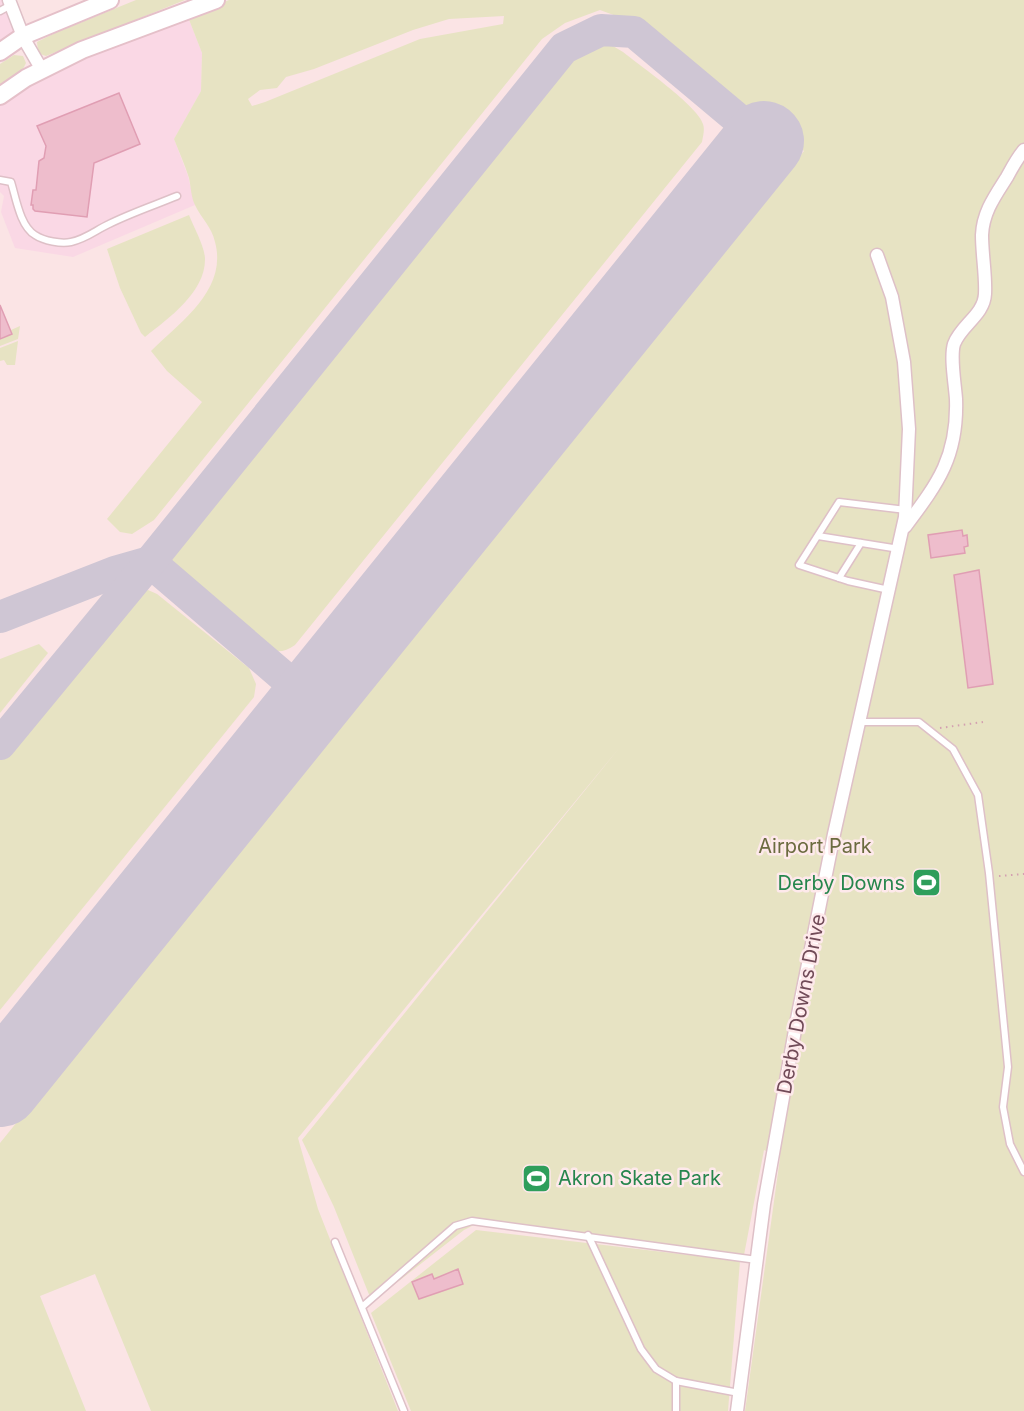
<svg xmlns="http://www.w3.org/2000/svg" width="1024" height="1411" font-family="Inter,sans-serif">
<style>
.commercial{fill:#fad8e5}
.green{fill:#e7e3c3;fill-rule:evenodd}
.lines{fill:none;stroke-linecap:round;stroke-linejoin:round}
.taxiway{stroke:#cfc6d4;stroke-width:32}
.runway{stroke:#cfc6d4;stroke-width:80}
.building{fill:#eebdcc;stroke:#e09eb3;stroke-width:1.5}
.lane-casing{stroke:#dec0c7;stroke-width:9}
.street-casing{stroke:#dec0c7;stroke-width:15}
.secondary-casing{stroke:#e5c0c9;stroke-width:20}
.path{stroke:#d3a0b0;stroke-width:2;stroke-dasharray:1.5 4.5;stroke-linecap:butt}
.lane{stroke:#fff;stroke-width:6}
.street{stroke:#fff;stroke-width:12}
.secondary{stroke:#fff;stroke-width:16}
.labels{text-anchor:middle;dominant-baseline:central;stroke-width:5;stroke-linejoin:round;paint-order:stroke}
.park-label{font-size:20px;fill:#6b6b3f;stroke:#fee9eb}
.leisure-label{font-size:20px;fill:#27864d;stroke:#fee9eb;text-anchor:end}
.street-label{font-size:20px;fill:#714b58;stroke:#fee9eb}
</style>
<rect width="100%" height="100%" fill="#fbe4e5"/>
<g class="commercial">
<path d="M0,0H3L18,36L0,46Z"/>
<path d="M188,17L202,53L201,91L174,139L188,176L195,205L73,257L15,248L1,212L4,196L0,192V102L58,65Z"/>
</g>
<g class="green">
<path d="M136,0H185L46,56L40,54L38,51L37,42L55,33Z"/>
<path d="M229,0H1024V1411H745L780,1158L764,1150L744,1255L476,1224L464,1230L372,1302L334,1207L302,1140L620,747L298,1138L318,1209L398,1411H151L95,1274L40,1296L86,1411H0V1143L804,151L638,24L600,10L565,23L542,39L154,520L132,534L120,532L107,519L202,402L167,371L151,351C180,322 228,290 215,242C212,227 201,218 195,205C191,197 191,187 189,178C185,165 179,152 174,139L201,91L202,53L188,17ZM504,16L503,24L420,39L265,102L252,106L248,99L260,90L277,88L286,77L314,69L413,30L449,19Z"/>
<path d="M595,42L613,46L623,52C639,65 698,106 703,124C705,130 703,136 702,142L295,645C284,653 275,653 262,647L178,576L170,565V550L176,540L561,62L575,50Z"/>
<path d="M14,55L23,56L26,63L22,71L0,87V64Z"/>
<path d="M189,215C194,228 204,245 205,258C206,292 169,318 145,337L141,333L120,288L107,249Z"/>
<path d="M20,326L18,339L0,346V339L12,334L11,330Z"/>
<path d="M18,341L15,365H7L4,360L0,361V348Z"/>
<path d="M148,590L157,594L249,668L256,684L254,697L0,1010V752L130,594Z"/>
<path d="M39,644L48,653L0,713V659Z"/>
<path d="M476,1230L740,1261L728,1411H411L371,1313Z"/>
</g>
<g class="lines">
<g class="taxiway">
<path d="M0,617L115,572L150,562L312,701"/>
<path d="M0,744L150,562L564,48L601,30L634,32L764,141"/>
</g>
<path class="runway" d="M0,1087L764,141"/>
</g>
<g class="building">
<path d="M119,93L140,144L94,163L87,217L35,211L33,209V205H31L33,190H36L39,161L44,158L46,146L37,126Z"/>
<path d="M0,305L12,334L0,339Z"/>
<path d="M962,530L963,536L967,535L968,546L964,547L965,553L931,558L928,535Z"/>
<path d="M979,570L993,684L968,688L954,575Z"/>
<path d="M458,1269L463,1284L419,1299L412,1282L432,1274L434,1279Z"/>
</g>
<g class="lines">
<defs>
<g id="lane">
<path d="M0,11L11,5"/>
<path d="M0,180L11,182C16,198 20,226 35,235C44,241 61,244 71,242C86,239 96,230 109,224C131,213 155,205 177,196"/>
<path d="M818,536L899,549"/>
<path d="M839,578L861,543"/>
<path d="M889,590L848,581L799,565L839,502L906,510"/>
<path d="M860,722H919L953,749L978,795L989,873L1008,1067L1003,1107L1010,1144L1024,1172"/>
<path d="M588,1235L641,1349L656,1369L676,1381L739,1393"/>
<path d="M335,1242L404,1411"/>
<path d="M362,1307L455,1226L472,1221L757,1260"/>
<path d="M676,1381V1411"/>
</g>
<g id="street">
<path d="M9,0L24,39L42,70"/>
<path d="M905,527C938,483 958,457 956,399C955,384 950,357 954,344C961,325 984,315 985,294C986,275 982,255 982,235C983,212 995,196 1007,177C1012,168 1017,158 1024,150"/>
<path d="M737,1411L764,1204L797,1019L834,834L905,517L909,429L904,362L892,297L877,255"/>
</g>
<g id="secondary">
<path d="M0,52L23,36L110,0"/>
<path d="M0,96L26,78L82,50L216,0"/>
</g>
</defs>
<use href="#lane" class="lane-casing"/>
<use href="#street" class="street-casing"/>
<use href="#secondary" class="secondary-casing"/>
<g class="path">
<path d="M940,728L983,722"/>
<path d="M999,876L1024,874"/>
</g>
<use href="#lane" class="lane"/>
<use href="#street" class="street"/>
<use href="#secondary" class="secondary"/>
</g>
<defs>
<symbol id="stadium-square" viewBox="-11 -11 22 22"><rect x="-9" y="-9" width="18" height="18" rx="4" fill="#2e9e5b" stroke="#fee9eb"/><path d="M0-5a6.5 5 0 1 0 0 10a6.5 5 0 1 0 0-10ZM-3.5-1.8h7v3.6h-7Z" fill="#fff"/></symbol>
</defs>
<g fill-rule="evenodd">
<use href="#stadium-square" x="910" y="866" width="33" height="33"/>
<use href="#stadium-square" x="520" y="1162" width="33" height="33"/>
</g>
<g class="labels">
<g class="park-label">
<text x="815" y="846">Airport Park</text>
</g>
<g class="leisure-label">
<text x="905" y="883">Derby Downs</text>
<text x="558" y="1178" text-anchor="start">Akron Skate Park</text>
</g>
<g class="street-label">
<text transform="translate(801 1004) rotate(-79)">Derby Downs Drive</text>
</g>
</g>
</svg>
